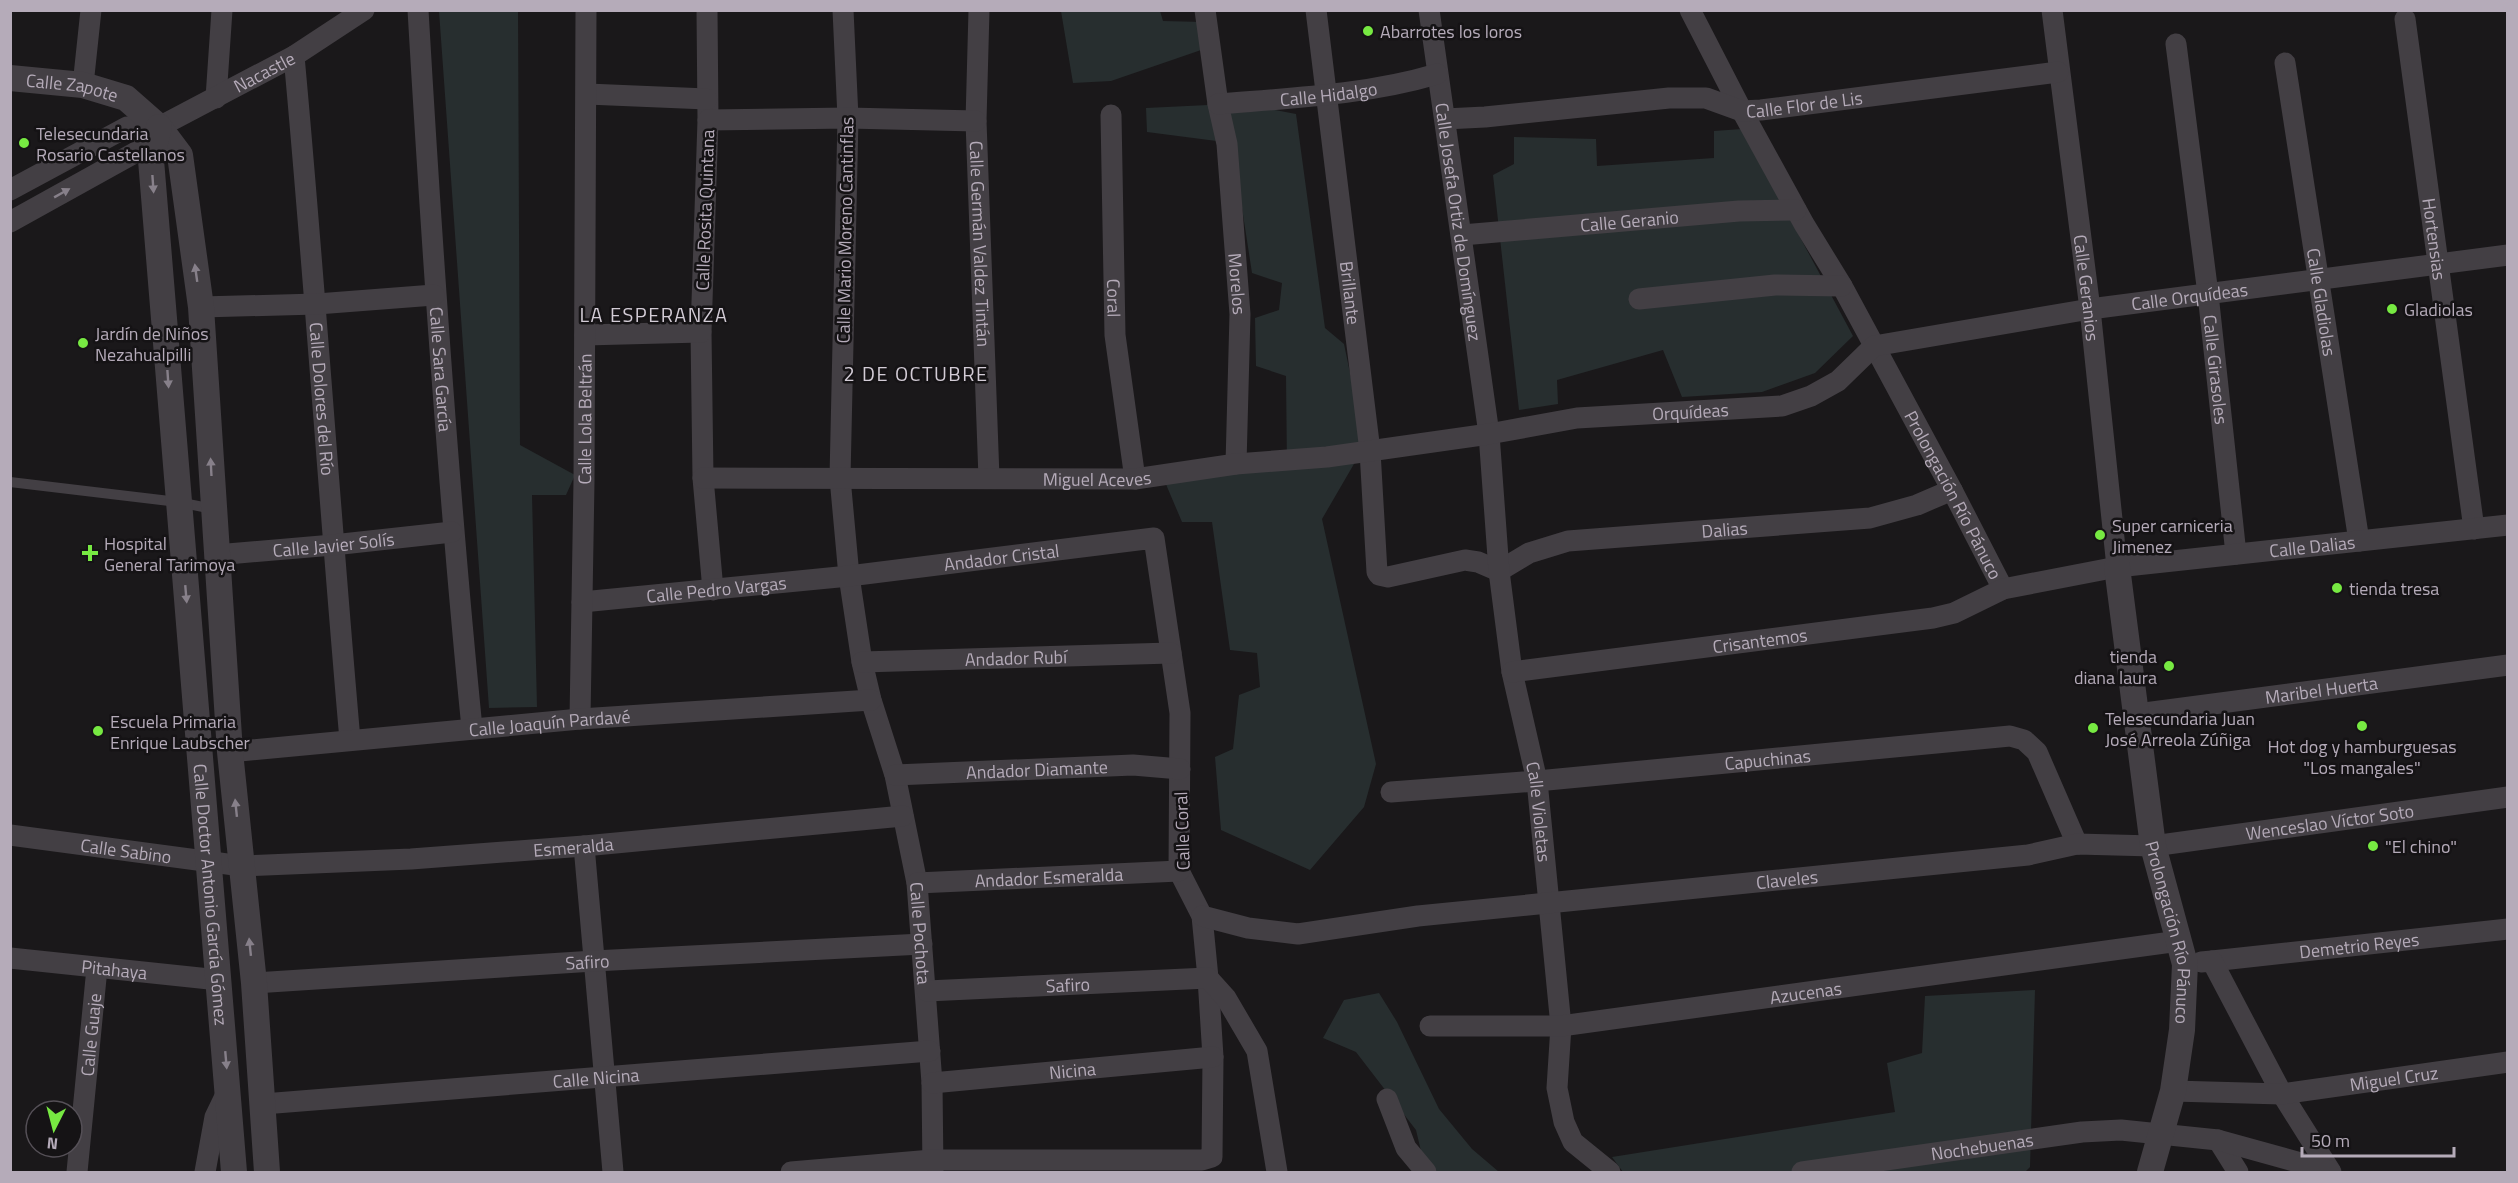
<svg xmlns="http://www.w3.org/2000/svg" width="2518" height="1183" font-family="'Titillium Web',sans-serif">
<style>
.green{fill:#272e2f}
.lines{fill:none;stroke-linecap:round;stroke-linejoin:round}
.service{stroke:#433f44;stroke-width:10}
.minor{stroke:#433f44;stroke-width:21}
.tertiary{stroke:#433f44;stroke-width:26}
.oneway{fill:#87808a}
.poi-dot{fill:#77e942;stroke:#151315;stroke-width:2}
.labels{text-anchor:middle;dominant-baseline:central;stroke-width:5;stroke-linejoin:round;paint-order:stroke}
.poi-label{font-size:18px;fill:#b5abb9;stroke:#151315;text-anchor:start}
.street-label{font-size:18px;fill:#b5abb9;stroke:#151315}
.neighbourhood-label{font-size:20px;letter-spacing:1.5px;fill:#d3ccd6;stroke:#151315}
</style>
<rect width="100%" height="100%" fill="#1a181a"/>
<g class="green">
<path d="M439,11H518L520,445L575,475L566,495H532L537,707L489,708Z"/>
<path d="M1061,11H1160L1163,21L1203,22L1204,49L1111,81L1073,83Z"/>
<path d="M1208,105L1259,107L1296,114L1325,328L1344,344L1365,445L1322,519L1376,764L1364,807L1310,870L1221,830L1215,757L1233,749L1239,695L1260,687L1257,653L1230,650L1212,522H1182L1165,482L1287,468L1286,376L1256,366L1255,318L1279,310L1282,283L1252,273L1232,143L1147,132L1146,108Z"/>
<path d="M1742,129L1853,336L1815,373L1762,392L1682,397L1663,350L1557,380L1558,404L1519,410L1493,175L1514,164V137L1596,139L1597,166L1714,158V131Z"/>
<path d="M2035,990L2030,1167L2025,1172H1623L1612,1157L1895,1112L1887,1063L1922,1053L1925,996Z"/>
<path d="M1379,993L1397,1022L1439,1109L1472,1149L1499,1172H1426L1416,1130L1356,1052L1323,1038L1344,1000Z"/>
</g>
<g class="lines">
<path class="service" d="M10,482L178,502L213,509"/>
<g class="minor">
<path id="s1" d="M418,10C432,250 448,489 472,728"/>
<path d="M707,10L708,120L701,332L703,478L713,590"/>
<path id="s2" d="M843,10L848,118L840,478L849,576L862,662L871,700L895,775L917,883L932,1083L933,1172"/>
<path id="s3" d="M979,10L976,121L989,478"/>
<path id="s4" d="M1205,10L1218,104L1227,144L1240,314L1236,464"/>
<path id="s5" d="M1316,10L1370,451L1377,572L1379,575L1388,577L1465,560L1478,562L1499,571L1529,553L1568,541L1870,518L1917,505L1952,490"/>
<path id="s6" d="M1429,10L1489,434L1499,571L1512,672L1537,781L1561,1026L1557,1088L1564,1122L1573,1142L1610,1172"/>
<path id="s7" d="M1690,10L1742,111L1804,224L1842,286L1952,490L2003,589"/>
<path id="s8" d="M2052,10L2090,309L2117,567"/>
<path id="s9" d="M2405,19L2474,529"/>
<path id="s10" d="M2176,44L2208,294L2236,554"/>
<path id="s11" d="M294,56C315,284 330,513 350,740"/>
<path id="s12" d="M2285,63L2359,541"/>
<path d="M83,85L91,10"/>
<path d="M587,94L707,99"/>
<path d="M216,98L222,10"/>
<path id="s13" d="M1218,104C1291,98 1366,95 1437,74"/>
<path id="s14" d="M1111,115L1115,335L1135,479"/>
<path id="s15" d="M1445,119L1485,117L1669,98H1706L1742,111L1761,110L2058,72"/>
<path d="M708,120L848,118L976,121"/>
<path d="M10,190L127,127H159"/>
<path id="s16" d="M10,222L138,151L159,127L294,56L364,10"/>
<path id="s17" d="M1462,235L1739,211L1796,210"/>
<path d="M1639,299L1775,285L1842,286"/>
<path d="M201,307L317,304L434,295"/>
<path d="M585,335L701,332"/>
<path id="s18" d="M703,478L1135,479L1236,464L1327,457L1489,434L1577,418L1782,406L1811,396L1838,381L1874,346L2090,309L2508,255"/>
<path id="s19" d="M216,555L333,545L452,532"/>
<path id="s20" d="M582,602L849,576L1154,538L1180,713L1179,871L1202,916L1208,978L1213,1057L1212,1157L1202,1160H932L791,1172"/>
<path id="s21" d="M862,662L1171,653"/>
<path id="s22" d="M1512,672L1933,618L1954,613L2003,589L2117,567L2508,525"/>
<path id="s23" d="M2137,714L2508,665"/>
<path id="s24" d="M580,719L584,481L586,10"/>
<path id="s25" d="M230,752L580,719L871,700"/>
<path id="s26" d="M895,775L1133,765L1180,769"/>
<path id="s27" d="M1391,792L1537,781L2010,736L2024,740L2037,752L2077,844"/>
<path id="s28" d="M10,835L242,866L411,859L584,846L903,816"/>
<path d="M584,846L613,1172"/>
<path id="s29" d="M917,883L1179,871"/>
<path id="s30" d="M1202,916L1248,928L1298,934L1418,916L2028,855L2077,844L2153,846L2508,797"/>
<path id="s31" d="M10,958L219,980"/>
<path id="s32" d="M2212,961L2508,929"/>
<path d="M2201,962L2212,961L2282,1094L2331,1172"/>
<path id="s33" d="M254,983L594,961L922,944"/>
<path id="s34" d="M927,991L1208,978L1226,998L1257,1051L1277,1172"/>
<path id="s35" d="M1430,1026H1561L2179,941"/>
<path id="s36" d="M932,1083L1213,1057"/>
<path id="s37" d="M2173,1091L2282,1094L2508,1062"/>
<path d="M1387,1099L1406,1148L1426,1172"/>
<path id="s38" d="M263,1104L930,1051"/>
<path d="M2218,1140L2238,1172"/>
<path id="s39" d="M77,1172L97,968"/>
<path d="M205,1172L215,1117L228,1090"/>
<path id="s40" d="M1802,1172L2082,1132L2121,1130L2218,1140L2330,1171"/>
</g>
<g class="tertiary">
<path id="s41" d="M10,78L83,85L126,98L159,127L180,155L201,307L230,752L254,983L267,1172"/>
<path id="s42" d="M159,127L151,160L234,1172"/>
<path id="s43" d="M2117,567L2153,846L2185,964L2182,1030L2173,1091L2150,1172"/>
</g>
</g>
<defs><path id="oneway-solid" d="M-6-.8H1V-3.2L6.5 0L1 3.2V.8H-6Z" transform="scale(1.5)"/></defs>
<g class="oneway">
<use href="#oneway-solid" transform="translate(153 184) rotate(86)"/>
<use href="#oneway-solid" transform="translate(62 193) rotate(-29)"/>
<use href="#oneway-solid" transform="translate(196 273) rotate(-98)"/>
<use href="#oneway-solid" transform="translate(168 379) rotate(86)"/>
<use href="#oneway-solid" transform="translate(211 467) rotate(-93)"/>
<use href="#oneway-solid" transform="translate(186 594) rotate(85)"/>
<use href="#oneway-solid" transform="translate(236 808) rotate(-96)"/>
<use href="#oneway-solid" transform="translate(250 947) rotate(-96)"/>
<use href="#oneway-solid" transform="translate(226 1060) rotate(85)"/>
</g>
<g class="poi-dot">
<circle cx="1368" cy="31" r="6"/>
<circle cx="24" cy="143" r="6"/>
<circle cx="2392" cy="309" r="6"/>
<circle cx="83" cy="343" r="6"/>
<circle cx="2100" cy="535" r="6"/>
<path d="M87 544h6v6h6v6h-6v6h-6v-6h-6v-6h6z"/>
<circle cx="2337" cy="588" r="6"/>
<circle cx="2169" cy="666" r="6"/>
<circle cx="2362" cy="726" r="6"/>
<circle cx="2093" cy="728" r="6"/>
<circle cx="98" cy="731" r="6"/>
<circle cx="2373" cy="846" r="6"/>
</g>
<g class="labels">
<g class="poi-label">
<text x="1380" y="31">Abarrotes los loros</text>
<text x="36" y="133">Telesecundaria<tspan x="36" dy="21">Rosario Castellanos</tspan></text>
<text x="2404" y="309">Gladiolas</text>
<text x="95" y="333">Jardín de Niños<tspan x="95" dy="21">Nezahualpilli</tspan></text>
<text x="2112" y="525">Super carniceria<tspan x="2112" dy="21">Jimenez</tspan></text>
<text x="104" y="543">Hospital<tspan x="104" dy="21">General Tarimoya</tspan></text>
<text x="2349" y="588">tienda tresa</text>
<text x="2157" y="656" text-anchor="end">tienda<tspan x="2157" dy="21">diana laura</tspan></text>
<text x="2105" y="718">Telesecundaria Juan<tspan x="2105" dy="21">José Arreola Zúñiga</tspan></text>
<text x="110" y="721">Escuela Primaria<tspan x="110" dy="21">Enrique Laubscher</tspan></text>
<text x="2362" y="746" text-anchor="middle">Hot dog y hamburguesas<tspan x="2362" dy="21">"Los mangales"</tspan></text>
<text x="2385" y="846">"El chino"</text>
</g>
<g class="street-label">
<text stroke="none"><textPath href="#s16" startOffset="297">Nacastle</textPath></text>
<text stroke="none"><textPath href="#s41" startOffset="63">Calle Zapote</textPath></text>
<text stroke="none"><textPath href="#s13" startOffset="111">Calle Hidalgo</textPath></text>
<text stroke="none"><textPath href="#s15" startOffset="363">Calle Flor de Lis</textPath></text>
<text transform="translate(705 210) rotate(-88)">Calle Rosita Quintana</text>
<text stroke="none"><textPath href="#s17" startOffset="168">Calle Geranio</textPath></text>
<text stroke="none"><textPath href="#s6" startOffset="214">Calle Josefa Ortiz de Domínguez</textPath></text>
<text transform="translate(845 230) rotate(-89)">Calle Mario Moreno Cantinflas</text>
<text stroke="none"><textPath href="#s9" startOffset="222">Hortensias</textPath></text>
<text stroke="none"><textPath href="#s3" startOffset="234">Calle Germán Valdez Tintán</textPath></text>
<text stroke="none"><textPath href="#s4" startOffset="276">Morelos</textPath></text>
<text stroke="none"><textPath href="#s8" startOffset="280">Calle Geranios</textPath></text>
<text stroke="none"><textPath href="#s5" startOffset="285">Brillante</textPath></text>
<text stroke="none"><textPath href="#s18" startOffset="1515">Calle Orquídeas</textPath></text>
<text stroke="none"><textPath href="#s14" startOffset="183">Coral</textPath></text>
<text stroke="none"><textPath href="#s12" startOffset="242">Calle Gladiolas</textPath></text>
<text stroke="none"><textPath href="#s1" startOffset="360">Calle Sara García</textPath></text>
<text stroke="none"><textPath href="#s10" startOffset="328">Calle Girasoles</textPath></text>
<text stroke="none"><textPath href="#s11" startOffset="344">Calle Dolores del Río</textPath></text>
<text stroke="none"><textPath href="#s18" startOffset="992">Orquídeas</textPath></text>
<text stroke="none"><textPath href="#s24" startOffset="300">Calle Lola Beltrán</textPath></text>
<text stroke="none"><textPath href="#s18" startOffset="394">Miguel Aceves</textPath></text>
<text stroke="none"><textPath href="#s7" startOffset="552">Prolongación Río Pánuco</textPath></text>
<text stroke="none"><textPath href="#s5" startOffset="926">Dalias</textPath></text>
<text stroke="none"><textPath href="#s19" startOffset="118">Calle Javier Solís</textPath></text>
<text stroke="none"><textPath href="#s22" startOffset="813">Calle Dalias</textPath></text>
<text stroke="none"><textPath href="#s20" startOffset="422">Andador Cristal</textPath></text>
<text stroke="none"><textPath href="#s20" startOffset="135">Calle Pedro Vargas</textPath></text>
<text stroke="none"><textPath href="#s22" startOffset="250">Crisantemos</textPath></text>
<text stroke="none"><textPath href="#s21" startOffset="154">Andador Rubí</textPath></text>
<text stroke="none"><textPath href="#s23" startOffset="186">Maribel Huerta</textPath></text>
<text stroke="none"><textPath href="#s25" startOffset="321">Calle Joaquín Pardavé</textPath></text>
<text stroke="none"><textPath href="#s27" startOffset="378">Capuchinas</textPath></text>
<text stroke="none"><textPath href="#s26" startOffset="142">Andador Diamante</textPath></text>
<text stroke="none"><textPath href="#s6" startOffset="810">Calle Violetas</textPath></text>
<text stroke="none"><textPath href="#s30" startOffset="1137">Wenceslao Víctor Soto</textPath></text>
<text transform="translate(1182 831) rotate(-92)">Calle Coral</text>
<text stroke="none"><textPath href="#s28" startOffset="566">Esmeralda</textPath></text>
<text stroke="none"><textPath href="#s28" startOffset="117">Calle Sabino</textPath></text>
<text stroke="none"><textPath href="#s29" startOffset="132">Andador Esmeralda</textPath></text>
<text stroke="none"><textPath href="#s30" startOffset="590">Claveles</textPath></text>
<text stroke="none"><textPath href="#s42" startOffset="771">Calle Doctor Antonio García Gómez</textPath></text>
<text stroke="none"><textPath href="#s2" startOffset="932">Calle Pochota</textPath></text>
<text stroke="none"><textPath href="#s43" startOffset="370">Prolongación Río Pánuco</textPath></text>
<text stroke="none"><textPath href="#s32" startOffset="148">Demetrio Reyes</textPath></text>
<text stroke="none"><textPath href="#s33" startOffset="334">Safiro</textPath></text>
<text stroke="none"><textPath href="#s31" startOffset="105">Pitahaya</textPath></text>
<text stroke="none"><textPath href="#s34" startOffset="141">Safiro</textPath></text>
<text stroke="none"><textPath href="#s35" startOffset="378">Azucenas</textPath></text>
<text stroke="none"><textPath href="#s39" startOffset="138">Calle Guaje</textPath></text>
<text stroke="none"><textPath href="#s36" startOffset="141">Nicina</textPath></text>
<text stroke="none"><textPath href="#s37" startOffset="222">Miguel Cruz</textPath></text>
<text stroke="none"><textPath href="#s38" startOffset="334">Calle Nicina</textPath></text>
<text stroke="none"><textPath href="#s40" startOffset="182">Nochebuenas</textPath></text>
</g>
<g class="neighbourhood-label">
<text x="654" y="314">LA ESPERANZA</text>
<text x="916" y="373">2 DE OCTUBRE</text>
</g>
</g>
<rect width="2518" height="1183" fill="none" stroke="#b5abb9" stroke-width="24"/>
<g transform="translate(54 1129) rotate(186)"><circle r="28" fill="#151315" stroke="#555057" stroke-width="1.5"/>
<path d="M0-4.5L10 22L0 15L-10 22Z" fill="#77e942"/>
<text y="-9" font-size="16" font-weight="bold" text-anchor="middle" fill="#b5abb9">N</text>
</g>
<path d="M2302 1147v9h152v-9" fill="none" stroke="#b5abb9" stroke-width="3"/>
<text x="2311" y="1147" font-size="18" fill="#b5abb9" stroke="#151315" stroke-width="4.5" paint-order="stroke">50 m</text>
</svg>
